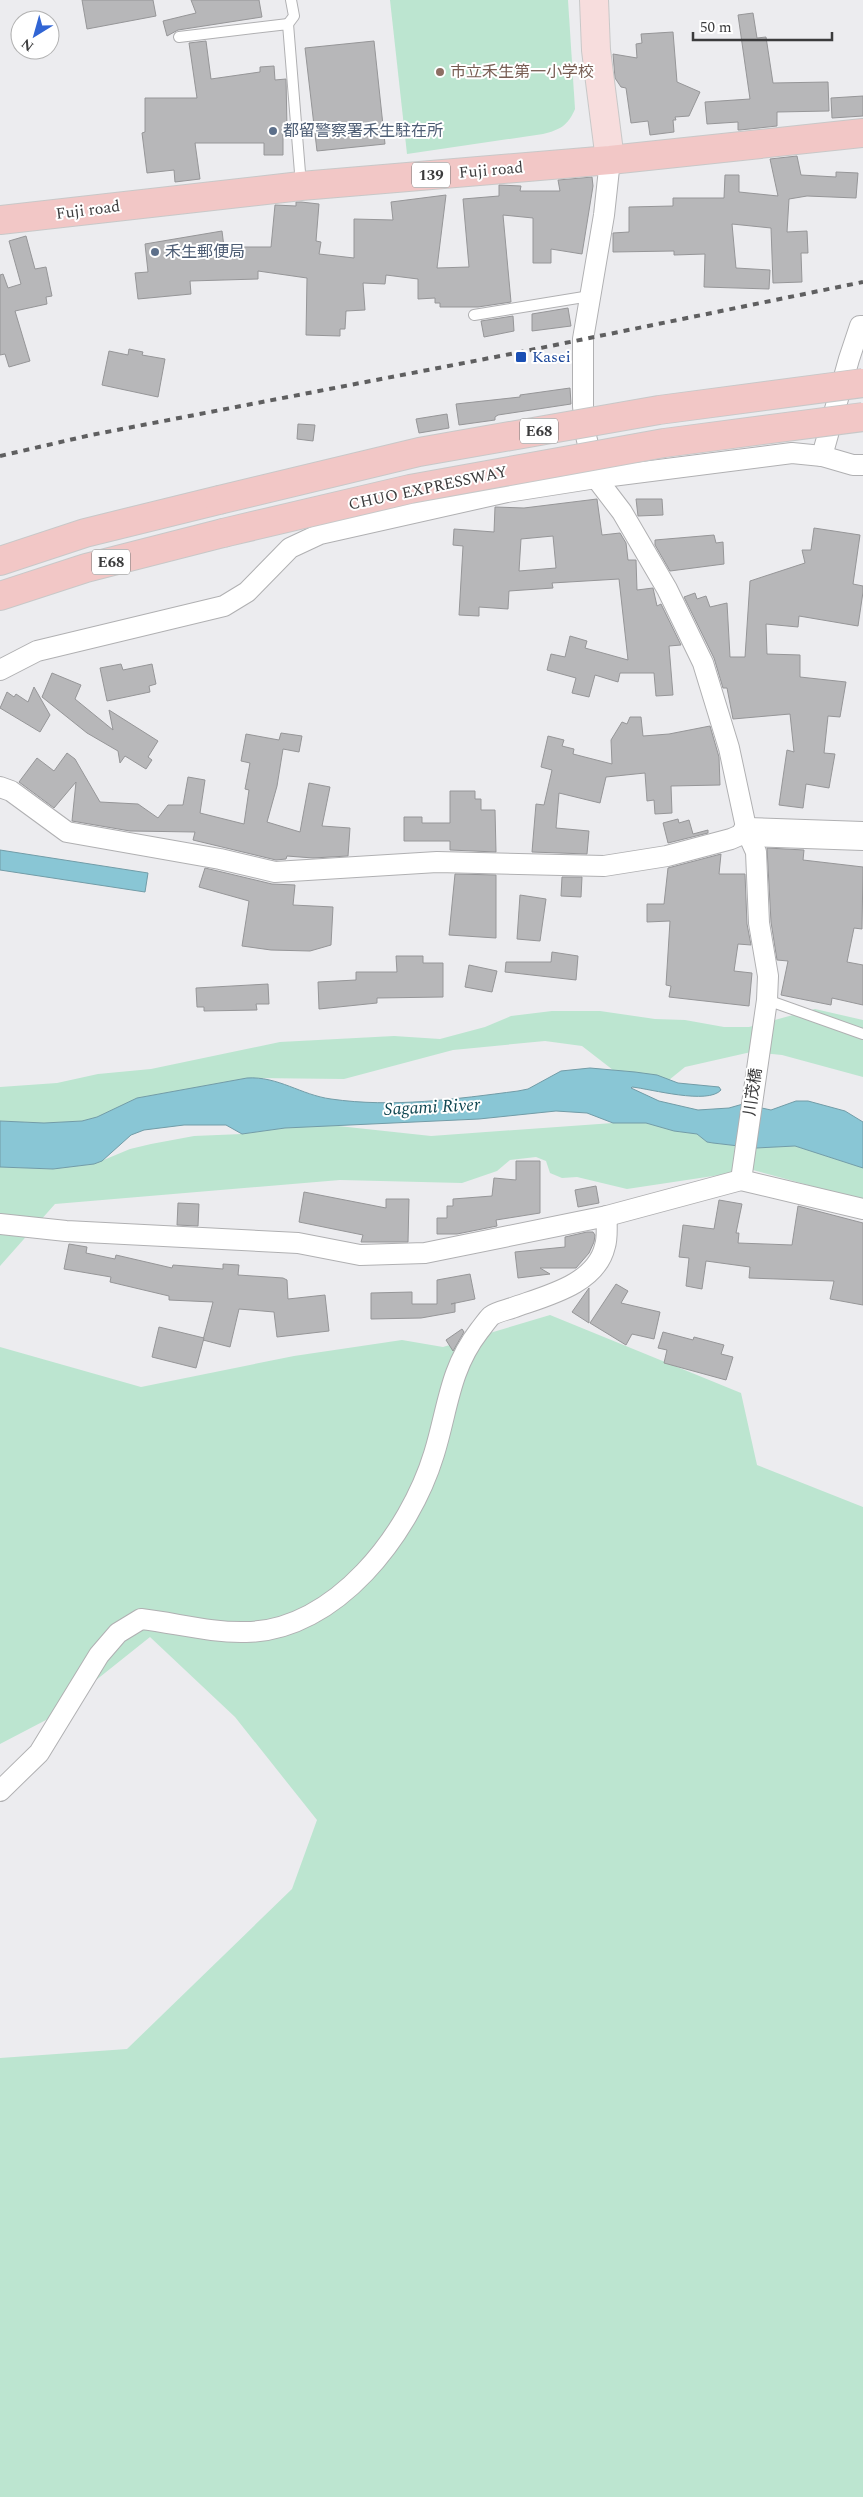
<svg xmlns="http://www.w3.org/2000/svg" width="863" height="2497" font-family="Spectral,'Noto Sans JP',serif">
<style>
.green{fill:#bce5d0}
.water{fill:#89c6d5;stroke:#729ca7}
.building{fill:#b7b7b9;stroke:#969698;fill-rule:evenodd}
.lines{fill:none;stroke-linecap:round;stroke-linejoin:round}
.lane-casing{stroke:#b0b0b2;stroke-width:12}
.street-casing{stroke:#b0b0b2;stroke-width:22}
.secondary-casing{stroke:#b0b0b2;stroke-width:30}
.primary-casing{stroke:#c8c8c8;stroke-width:30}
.highway-casing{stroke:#c8c8c8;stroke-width:30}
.lane{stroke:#fff;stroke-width:10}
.street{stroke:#fff;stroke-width:20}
.secondary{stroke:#fff;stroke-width:28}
.primary{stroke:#f7dddd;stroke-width:28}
.highway{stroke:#f2c7c6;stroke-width:28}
.rail{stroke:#5f5f60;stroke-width:4;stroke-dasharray:6 6;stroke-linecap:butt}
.highway-bridge-casing{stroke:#c8c8c8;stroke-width:30;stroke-linecap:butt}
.highway-bridge{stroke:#f2c7c6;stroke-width:28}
.education-dot{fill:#8d6e63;stroke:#fff;stroke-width:2}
.service-dot{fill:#5c6f8a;stroke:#fff;stroke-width:2}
.transit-dot{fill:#1a4fb4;stroke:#fff;stroke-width:2}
.labels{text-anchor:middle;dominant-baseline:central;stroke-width:4;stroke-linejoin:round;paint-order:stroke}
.shield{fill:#fff;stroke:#767676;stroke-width:1}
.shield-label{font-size:15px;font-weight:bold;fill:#3b3b3c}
.education-label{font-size:16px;fill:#785e54;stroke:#fff;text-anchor:start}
.service-label{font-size:16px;fill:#4e5e75;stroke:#fff;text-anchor:start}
.street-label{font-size:16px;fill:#3b3b3c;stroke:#fff}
.transit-label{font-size:16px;fill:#164399;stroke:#fff;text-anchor:start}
.water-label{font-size:18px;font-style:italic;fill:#0e4651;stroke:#fff}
</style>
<rect width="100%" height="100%" fill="#ececef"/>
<g class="green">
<path d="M390,0H568L575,109C568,126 559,130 543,134L407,154Z"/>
<path d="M815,1009L863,1020V1077L782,1055L751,1052L685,1067L669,1080L657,1075L613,1070L582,1046L545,1041L453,1050L344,1079L247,1078L137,1098L97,1117L82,1121L44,1123L0,1121V1087L57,1083L98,1074L151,1069L280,1042L394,1036L440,1039L485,1027L511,1016L552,1011H600L655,1019L685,1020L724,1027H749Z"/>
<path d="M613,1123H646L674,1131L697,1134L707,1142L713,1143L756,1148L795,1146L863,1168V1200L753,1170L627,1189L577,1177L562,1178L550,1173L546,1161L536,1157L510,1160L497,1171L462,1183L340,1180L55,1204L0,1266V1167L53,1169L94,1164L130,1149L151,1144L194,1136L242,1134L285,1128L329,1125L431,1136Z"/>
<path d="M550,1315L741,1393L757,1465L863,1507V2497H0V2058L127,2049L292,1889L317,1820L235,1717L150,1637L46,1720L0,1744V1347L141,1387L294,1356L402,1340L443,1347Z"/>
</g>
<g class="water">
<path d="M0,850L148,873L145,892L0,870Z"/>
<path d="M590,1068L635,1072L657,1075L678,1083L719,1087L721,1090C708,1105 651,1089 632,1087L631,1088L659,1101L698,1110L729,1108L743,1104L771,1110L796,1101H808L845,1111L863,1122V1168L795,1146L756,1148L713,1143L707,1142L697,1134L674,1131L646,1123H613L587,1113L556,1111L479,1119L285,1128L242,1134L226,1125H184L144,1130L131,1135L102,1161L94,1164L53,1169L0,1167V1121L44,1123L82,1121L97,1117L137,1098L247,1078C278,1076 301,1095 331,1099C393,1108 456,1099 518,1091L528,1089L561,1071Z"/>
</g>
<g class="building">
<path d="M82,0H153L156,16L87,29Z"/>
<path d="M191,0H259L262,17L178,30L167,36L163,21L196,13Z"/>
<path d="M753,13L757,38L766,37L773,83L828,82L829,111L777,112V126L740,130H738V122L707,124L705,102L750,99L738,15Z"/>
<path d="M673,32L677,82L700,92L689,116L675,117L676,120H673L674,132L650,135L648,121L631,123L626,88L621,87L615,78L613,54L637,58L636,44L642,43L641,34Z"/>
<path d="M206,41L211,79L260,72V67L274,66L275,80L286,79L287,128H283V155H264V143H195L200,179L175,182L174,170L147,173L142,133L145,132V98H197L189,43Z"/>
<path d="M374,41L385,144L317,151L305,48Z"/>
<path d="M863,96V116L832,118L831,98Z"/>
<path d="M797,156L801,175L836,177V172L858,173L856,198L807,196L789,199L787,232L807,231L808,253H801L802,282L773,283L771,228L732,224L736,268L770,270L769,289L704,287L705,254L674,255V251L613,252V233L629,232V207L673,206V198H724L725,175H739V192L778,196L770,159Z"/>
<path d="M592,177L593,186L582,254L551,249V263H533V218L503,215L511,302L478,307H440V303H435V298L418,299V279L386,275L385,284L363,283L365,310L346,311L345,329H340V336L306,335L307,278L258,271V279L190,281L191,294L138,299L135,273L148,272L145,244L222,231L224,247H271L275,205L296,206V202H301L319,204L316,241L321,242L319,254L354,258V219L393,220L391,202L446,195L437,268L469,267L463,199L499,196V185L521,186L520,191H560L558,180Z"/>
<path d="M26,236L35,269L46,267L52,296L46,297L47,304L15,311L30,361L9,367L5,354L0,355V275L3,274L8,288L21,284L9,241Z"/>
<path d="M568,308L571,326L532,331V314Z"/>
<path d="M513,316L514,331L484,337L481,321Z"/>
<path d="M129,349L143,352L142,355L165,359L158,397L102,385L109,351L128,355Z"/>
<path d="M570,388L571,404L498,415L495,417V420L459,425L456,404L520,397V395Z"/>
<path d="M447,414L449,428L419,433L416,419Z"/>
<path d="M298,424L315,425L313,441L297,439Z"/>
<path d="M597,499L602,535L620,533L626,543L628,560H636L637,590L653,588L657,606L661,604L681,645L669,646L673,695L656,696L654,673H620L618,682L595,675L589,697L572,693L576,678L547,670L551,654L565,657L570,636L587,641L585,648L628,660L619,579L552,583L553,588L509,591L508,609L479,607V616L459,615L463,546L453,545L454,529L494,532L495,507L524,508ZM553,536L556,568L519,571L521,539Z"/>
<path d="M636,499H662L663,515L638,516Z"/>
<path d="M814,528L860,535L853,584L863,586V592L858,626L799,616L798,627L766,624L767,654L800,655V677L846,682L840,717L828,716L824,753L835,754L829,788L806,784L803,808L779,805L787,750L794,752L790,714L733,719L727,688H723L714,658L684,597L695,593L697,599L706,596L710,607L727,603L730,657H745L750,581L805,563L802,550H811Z"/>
<path d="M714,535L716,543L723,542L724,564L670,571L655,545V540Z"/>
<path d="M121,664L123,670L152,664L156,684L149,686L150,692L107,701L100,668Z"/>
<path d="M52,673L81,685L75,699L113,730L109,710L158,741L148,757L152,760L146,769L125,756L120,763L118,751L87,733L42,697Z"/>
<path d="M34,687L50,715L40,732L0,708L7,692L14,697L16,694L28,702Z"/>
<path d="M630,717H641L643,736L669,734L710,726L719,757L720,785L671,786L672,813L655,814L654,800L647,801L645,773L606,777L600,803L559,793L556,828L589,831L587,854L532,852L536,804L544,805L552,770L541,767L548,736L564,740L562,746L574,749L573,754L612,764L611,740L622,722L627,724Z"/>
<path d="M281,733L302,736L299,752L283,749L277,786L267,822L300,832L309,783L330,787L322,826L350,828L348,856L313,858L287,856L286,859L276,860L193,840L195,832L130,831L72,821L76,782L54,808L19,782L37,758L54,771L67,753L75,759L100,802L138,804L158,818L168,805H183L188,777L205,780L200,813L244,824L249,790L245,789L250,763L241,761L246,734L279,740Z"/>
<path d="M450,791H475V799H481V810H495L496,852L450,850V841H404V817H422V823H450Z"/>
<path d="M678,819L679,823L689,820L693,834L708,830V833L668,843L663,823Z"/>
<path d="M767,848L804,850L803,860L863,867L862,929L854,928L847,962L863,965V1005L832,998L831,1005L781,995L788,961L777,960L771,922Z"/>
<path d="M721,854L719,874H745L747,924L751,945L738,944L734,971L752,973L749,1006L669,997L671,986L666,985L670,921L647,922V904H664L668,868Z"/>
<path d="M205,868L272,884L295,885L293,905L333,907L331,945L310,951L271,950L242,946L249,901L199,887Z"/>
<path d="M455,874L496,875V938L449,935Z"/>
<path d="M562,877H582L581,897L561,896Z"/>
<path d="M520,895L546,899L540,941L517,939Z"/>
<path d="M552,952L578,956L576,980L505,972L506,962H551Z"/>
<path d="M396,956H423V963H443V997L377,998V1003L319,1009L318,982L356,980V972H397Z"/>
<path d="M469,965L497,971L492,992L465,987Z"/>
<path d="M268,984L269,1004H256L257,1010L204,1011V1007H197L196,988Z"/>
<path d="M516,1161H540V1213L496,1220L497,1226L457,1234H437V1218H447V1206H453V1199L492,1196L494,1178L516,1180Z"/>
<path d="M596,1186L599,1203L578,1207L575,1190Z"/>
<path d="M304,1192L386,1208V1199H409L408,1242H361L363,1235L299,1222Z"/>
<path d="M719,1200L742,1204L736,1233H739L738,1243L792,1245L798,1206L863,1223V1305L830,1299L834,1281L749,1278L750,1267L706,1261L702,1289L686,1286L689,1258L679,1257L683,1225L714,1229Z"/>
<path d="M178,1203L199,1204L198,1226L177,1225Z"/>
<path d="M587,1232H593L595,1235L594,1242L589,1253L576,1268H540L550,1274L518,1278L515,1252L565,1247V1237Z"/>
<path d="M69,1244L87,1247L86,1253L115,1259L116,1255L172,1268L173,1265L223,1269V1264L239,1265L238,1275L283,1278L287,1280L288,1299L325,1295L329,1331L277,1337L274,1312L239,1309L230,1347L203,1340L213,1302L169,1300V1296L110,1282L111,1277L64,1269Z"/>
<path d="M470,1274L475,1299L451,1304L455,1303V1312L421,1318L371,1319V1293L412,1292V1304H437V1280Z"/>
<path d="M616,1284L628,1291L621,1303L660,1312L654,1339L632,1334L626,1345L590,1323Z"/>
<path d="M589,1288V1323L572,1312Z"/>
<path d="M159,1327L204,1338L196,1368L152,1357Z"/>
<path d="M462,1329L464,1332L453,1351L446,1340Z"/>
<path d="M663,1332L693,1340L694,1337L724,1345L721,1354L733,1357L726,1380L664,1363L667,1350L658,1348Z"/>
</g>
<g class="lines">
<defs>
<g id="lane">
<path d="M288,24L294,16L291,0"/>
<path d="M179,37L288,24L301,185"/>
<path d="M474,315L590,296"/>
<path d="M767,1000L863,1034"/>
</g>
<g id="street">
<path d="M610,160L604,215L583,339V406L586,436L596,478L622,512L667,589L703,663L729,748L747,832L756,852L759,923L768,976L767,1000L741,1180"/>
<path d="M822,456L849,359L860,326H863"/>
<path d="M0,670L37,651L224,606L247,592L290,548L320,534L507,492L596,478L792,453L822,456L853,465H863"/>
<path d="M0,787L11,791L67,832L220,859L275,872L437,862L604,866L667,856L731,839L747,832"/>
<path d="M0,1224L66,1231L298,1243L360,1255L425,1253L607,1216L741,1180L863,1209"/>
<path d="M0,1791L39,1753L99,1655L118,1633L141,1619C176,1623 211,1633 246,1632C336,1631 410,1533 434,1454C448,1409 449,1370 479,1331C483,1326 487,1320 491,1316C496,1312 506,1310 512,1308C545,1296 596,1285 605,1246C608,1237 606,1225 607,1216"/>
</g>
<path id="secondary" d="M747,832L863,836"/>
<path id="primary" d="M594,0L596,50L610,160"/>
<g id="highway">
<path d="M0,220L301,186L610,160L863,133"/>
<path d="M0,561L85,533L219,500"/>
<path d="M0,596L86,568L223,533"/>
</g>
</defs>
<use href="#lane" class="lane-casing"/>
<use href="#street" class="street-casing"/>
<use href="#secondary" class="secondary-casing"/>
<use href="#primary" class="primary-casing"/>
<use href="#highway" class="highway-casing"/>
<use href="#lane" class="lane"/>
<use href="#street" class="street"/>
<use href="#secondary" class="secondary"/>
<use href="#primary" class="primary"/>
<use href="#highway" class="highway"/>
<path class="rail" d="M0,456L91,435L521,352L863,282"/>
<defs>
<g id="highway-bridge">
<path d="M219,500L419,452L659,410L863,383"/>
<path d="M223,533L410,489L664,443L863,417"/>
</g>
</defs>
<use href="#highway-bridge" class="highway-bridge-casing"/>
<use href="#highway-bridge" class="highway-bridge"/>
</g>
<circle class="education-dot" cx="440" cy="72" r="5"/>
<g class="service-dot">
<circle cx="273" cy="131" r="5"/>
<circle cx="155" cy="252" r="5"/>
</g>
<rect class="transit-dot" x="515" y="351" width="12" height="12" rx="2.5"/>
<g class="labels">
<g class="shield">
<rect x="412" y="162.5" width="38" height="25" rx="4"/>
<rect x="520" y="418.5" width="38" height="25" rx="4"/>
<rect x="92" y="549.5" width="38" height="25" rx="4"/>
</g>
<g class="shield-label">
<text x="431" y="175">139</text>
<text x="539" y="431">E68</text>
<text x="111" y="562">E68</text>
</g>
<g class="education-label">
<text x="450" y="72">市立禾生第一小学校</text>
</g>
<g class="service-label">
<text x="283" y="131">都留警察署禾生駐在所</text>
<text x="165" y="252">禾生郵便局</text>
</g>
<g class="street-label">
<text transform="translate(491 170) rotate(-5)">Fuji road</text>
<text transform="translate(88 210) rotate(-7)">Fuji road</text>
<text transform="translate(428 488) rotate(-12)">CHUO EXPRESSWAY</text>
<text transform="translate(753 1092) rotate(-82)">川茂橋</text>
</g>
<g class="transit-label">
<text x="532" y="357">Kasei</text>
</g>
<g class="water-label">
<text transform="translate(432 1107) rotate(-3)">Sagami River</text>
</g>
</g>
<g transform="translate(35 35) rotate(217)"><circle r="24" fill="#ffffff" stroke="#b1b1b1"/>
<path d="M0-4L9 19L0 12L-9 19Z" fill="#3165d4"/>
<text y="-8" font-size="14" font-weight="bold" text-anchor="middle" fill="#3b3b3c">N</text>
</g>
<path d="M693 32v8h139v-8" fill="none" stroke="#3b3b3c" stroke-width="2.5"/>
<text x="700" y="32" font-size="15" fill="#3b3b3c" stroke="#ffffff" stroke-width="4" paint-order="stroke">50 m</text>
</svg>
